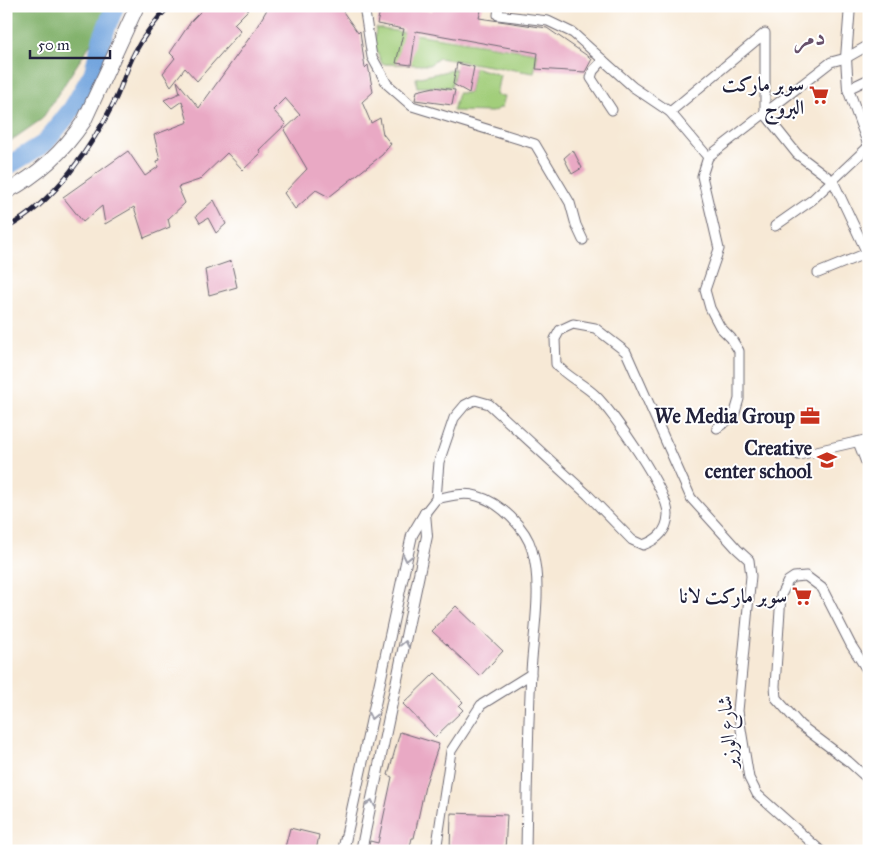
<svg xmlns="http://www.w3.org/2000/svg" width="875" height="857" font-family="'IM FELL Great Primer',Amiri,serif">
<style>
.green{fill:#a2ce7a;stroke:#62785a}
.forest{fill:#81b16a;stroke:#526a52}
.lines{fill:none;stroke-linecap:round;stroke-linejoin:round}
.river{stroke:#73a5de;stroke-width:19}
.building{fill:#e9a9c4}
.minor-casing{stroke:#6d6871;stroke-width:11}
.tertiary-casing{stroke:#6d6871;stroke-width:12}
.primary-casing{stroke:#6d6871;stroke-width:16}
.minor{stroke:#fff;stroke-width:9}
.tertiary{stroke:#fff;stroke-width:10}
.primary{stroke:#fff;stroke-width:14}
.rail-casing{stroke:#22223b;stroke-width:5}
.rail{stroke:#fff;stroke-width:3;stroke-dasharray:9;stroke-linecap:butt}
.oneway{stroke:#9c9ca7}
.labels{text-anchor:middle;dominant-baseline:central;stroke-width:4;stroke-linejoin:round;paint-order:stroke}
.poi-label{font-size:20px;font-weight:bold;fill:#22223b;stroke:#fff;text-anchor:end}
.street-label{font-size:20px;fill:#22223b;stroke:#fff}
.district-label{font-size:25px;font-weight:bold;fill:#68516b;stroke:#fff}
</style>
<rect width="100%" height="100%" fill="#fff"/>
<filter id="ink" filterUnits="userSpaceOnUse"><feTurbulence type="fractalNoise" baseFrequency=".02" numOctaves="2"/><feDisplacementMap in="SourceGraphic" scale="10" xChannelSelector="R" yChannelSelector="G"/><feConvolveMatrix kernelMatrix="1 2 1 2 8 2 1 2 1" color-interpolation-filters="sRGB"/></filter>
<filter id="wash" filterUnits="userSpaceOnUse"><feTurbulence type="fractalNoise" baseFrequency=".0096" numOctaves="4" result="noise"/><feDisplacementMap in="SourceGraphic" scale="20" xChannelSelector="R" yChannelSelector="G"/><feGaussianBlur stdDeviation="1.12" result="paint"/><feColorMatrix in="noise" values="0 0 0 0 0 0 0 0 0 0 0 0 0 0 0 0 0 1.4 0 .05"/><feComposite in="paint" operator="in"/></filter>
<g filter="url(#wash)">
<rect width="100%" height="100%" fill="#f7e9d6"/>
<g class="green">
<path d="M376,28L538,53L534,73L439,58L429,65L382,64L374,45Z"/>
<path d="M474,67L500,75L496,95L505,96L502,107L492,112L453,111L458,93H469Z"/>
<path d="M456,69L451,87H417L416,78Z"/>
</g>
<path class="forest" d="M6,6H115L42,119L6,144Z"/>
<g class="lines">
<path class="river" d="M6,167L45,143L72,109L93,73L102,39L115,6"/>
</g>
<g id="blocks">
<g class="building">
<path d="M206,6H252L234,24L241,31L197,81L185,68L171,86L163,73L175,58L170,53L192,20Z"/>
<path d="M269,6H339L358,33L360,31L365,68L368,65L373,92L362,102L371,123L380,118L383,134L391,144L382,155L329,197L316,190L295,209L284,193L307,169L284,130L300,115L285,98L273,110L286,124L259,150L261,153L243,170L227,153L199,180L178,187L185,203L168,219L170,227L144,238L134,207L105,224L102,206L83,222L63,197L128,151L145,176L158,167L157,161L160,160L154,135L188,122L182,101L172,108L164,100L180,93L177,81L199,108L255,30Z"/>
<path d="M381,6L432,11L433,6H482L479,18L547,28L592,59L585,72L536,69L538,53L416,31L411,65L396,63L404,29L377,24Z"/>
<path d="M457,63L474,67L469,93L453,84Z"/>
<path d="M434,87L455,90L452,105L415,100L417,91Z"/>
<path d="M573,150L582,168L572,174L564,158Z"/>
<path d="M214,200L226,224L216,233L208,218L200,223L196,216Z"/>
<path d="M231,261L237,287L209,295L205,270Z"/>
<path d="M456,606L503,651L480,676L432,631Z"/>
<path d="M435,673L463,702L459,706L463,710L435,737L403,704Z"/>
<path d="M400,732L439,744L425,786L414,838H412L409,851H368L370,841L378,843L392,777L388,775Z"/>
<path d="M451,813L507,815L505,851H450Z"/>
<path d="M290,828L319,835L316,851H284Z"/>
</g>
</g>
</g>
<g filter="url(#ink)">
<use href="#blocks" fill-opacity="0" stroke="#6d6871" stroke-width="1"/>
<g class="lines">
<defs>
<g id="minor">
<path d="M364,6L372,57L387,84L412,106L535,144L570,203L576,225L583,240"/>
<path d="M499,6L498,15L548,21L573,33L633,87L670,112L708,157L702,176L719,249L705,290L710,308L720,327L731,338L739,351V399L734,416L717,428"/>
<path d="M603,60L593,71L591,78L612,110"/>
<path d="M848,89L869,79"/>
<path d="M670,112L765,33V114L797,154L833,181L867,253L818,273"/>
<path d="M708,157L831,62L846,58L869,45"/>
<path d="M775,226L812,200L869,146"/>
<path d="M858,442L869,470"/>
<path d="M799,455L869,439"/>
<path d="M436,499C449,496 464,492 477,496C500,502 526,528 532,550C543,586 533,635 531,672C528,731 527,791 526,851"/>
<path d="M425,513L436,499L439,462L454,418L465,405L475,400L489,404L588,495L632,540L643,545C657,540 667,532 668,515C669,492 613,412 595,395C582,383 567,377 556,364L555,339L560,330L573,324L595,328L626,352L691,498L737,549L749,560L751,576L738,711L749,778L757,794L821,851"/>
<path d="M869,673L851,645L822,588L806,576L794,577L788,581L781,595L775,686L776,698L800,725L848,761L869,780"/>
<path d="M436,851L451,751L481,705L531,674"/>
</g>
<g id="tertiary">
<path d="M850,6L846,58L848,89L869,146"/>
<path d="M343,851L412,535L425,513"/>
<path d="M361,851L427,536L425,513"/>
</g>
<path id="primary" d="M6,192C38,175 64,151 84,121L137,6"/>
</defs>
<use href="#minor" class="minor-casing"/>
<use href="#tertiary" class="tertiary-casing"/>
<use href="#primary" class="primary-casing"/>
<use href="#minor" class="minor"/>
<use href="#tertiary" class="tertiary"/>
<use href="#primary" class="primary"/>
<defs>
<path id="rail" d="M6,228C54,204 93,145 116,98C123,83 127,67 135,52C144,35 156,20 169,6"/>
</defs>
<use href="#rail" class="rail-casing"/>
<use href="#rail" class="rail"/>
</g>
<defs><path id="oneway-chevron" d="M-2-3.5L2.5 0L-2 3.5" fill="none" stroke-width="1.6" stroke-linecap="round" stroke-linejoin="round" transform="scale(1.25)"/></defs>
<g class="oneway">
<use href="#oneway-chevron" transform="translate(407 558) rotate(102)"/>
<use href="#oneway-chevron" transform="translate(405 644) rotate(-78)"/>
<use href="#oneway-chevron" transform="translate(372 716) rotate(102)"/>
<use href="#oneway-chevron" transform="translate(371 803) rotate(-78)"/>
</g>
</g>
<defs>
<symbol id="supermarket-bare" viewBox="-9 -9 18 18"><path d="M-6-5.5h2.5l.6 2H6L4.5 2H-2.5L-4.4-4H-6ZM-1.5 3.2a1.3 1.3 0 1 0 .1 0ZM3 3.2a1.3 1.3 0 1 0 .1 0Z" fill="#c8321e" stroke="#fff" stroke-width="2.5" paint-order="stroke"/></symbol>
<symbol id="office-bare" viewBox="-9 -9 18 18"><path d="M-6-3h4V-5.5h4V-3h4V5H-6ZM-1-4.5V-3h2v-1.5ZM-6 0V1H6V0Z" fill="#c8321e" stroke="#fff" stroke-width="2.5" paint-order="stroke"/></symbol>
<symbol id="school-bare" viewBox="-9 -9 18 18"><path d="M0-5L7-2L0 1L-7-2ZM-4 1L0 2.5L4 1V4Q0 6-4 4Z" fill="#c8321e" stroke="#fff" stroke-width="2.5" paint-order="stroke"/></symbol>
</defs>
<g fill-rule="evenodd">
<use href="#supermarket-bare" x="805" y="81" width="28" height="28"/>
<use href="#office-bare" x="796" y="402" width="28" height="28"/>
<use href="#school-bare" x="813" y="446" width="28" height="28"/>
<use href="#supermarket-bare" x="788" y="582" width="28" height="28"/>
</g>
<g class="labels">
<g class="poi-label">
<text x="804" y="84">سوبر ماركت<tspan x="804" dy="23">البروج</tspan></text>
<text x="795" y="416">We Media Group</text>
<text x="812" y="448">Creative<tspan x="812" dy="23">center school</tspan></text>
<text x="787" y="596">سوبر ماركت لانا</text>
</g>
<g class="street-label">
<text transform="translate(727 732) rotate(-95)">شارع الوزير</text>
</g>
<g class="district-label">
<text x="810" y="36">دمر</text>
</g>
</g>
<rect width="875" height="857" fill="none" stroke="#fff" stroke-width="25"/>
<path d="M30 50v8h80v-8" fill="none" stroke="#22223b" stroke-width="2.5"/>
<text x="38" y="50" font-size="15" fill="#22223b" stroke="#ffffff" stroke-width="4" paint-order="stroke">50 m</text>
</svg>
